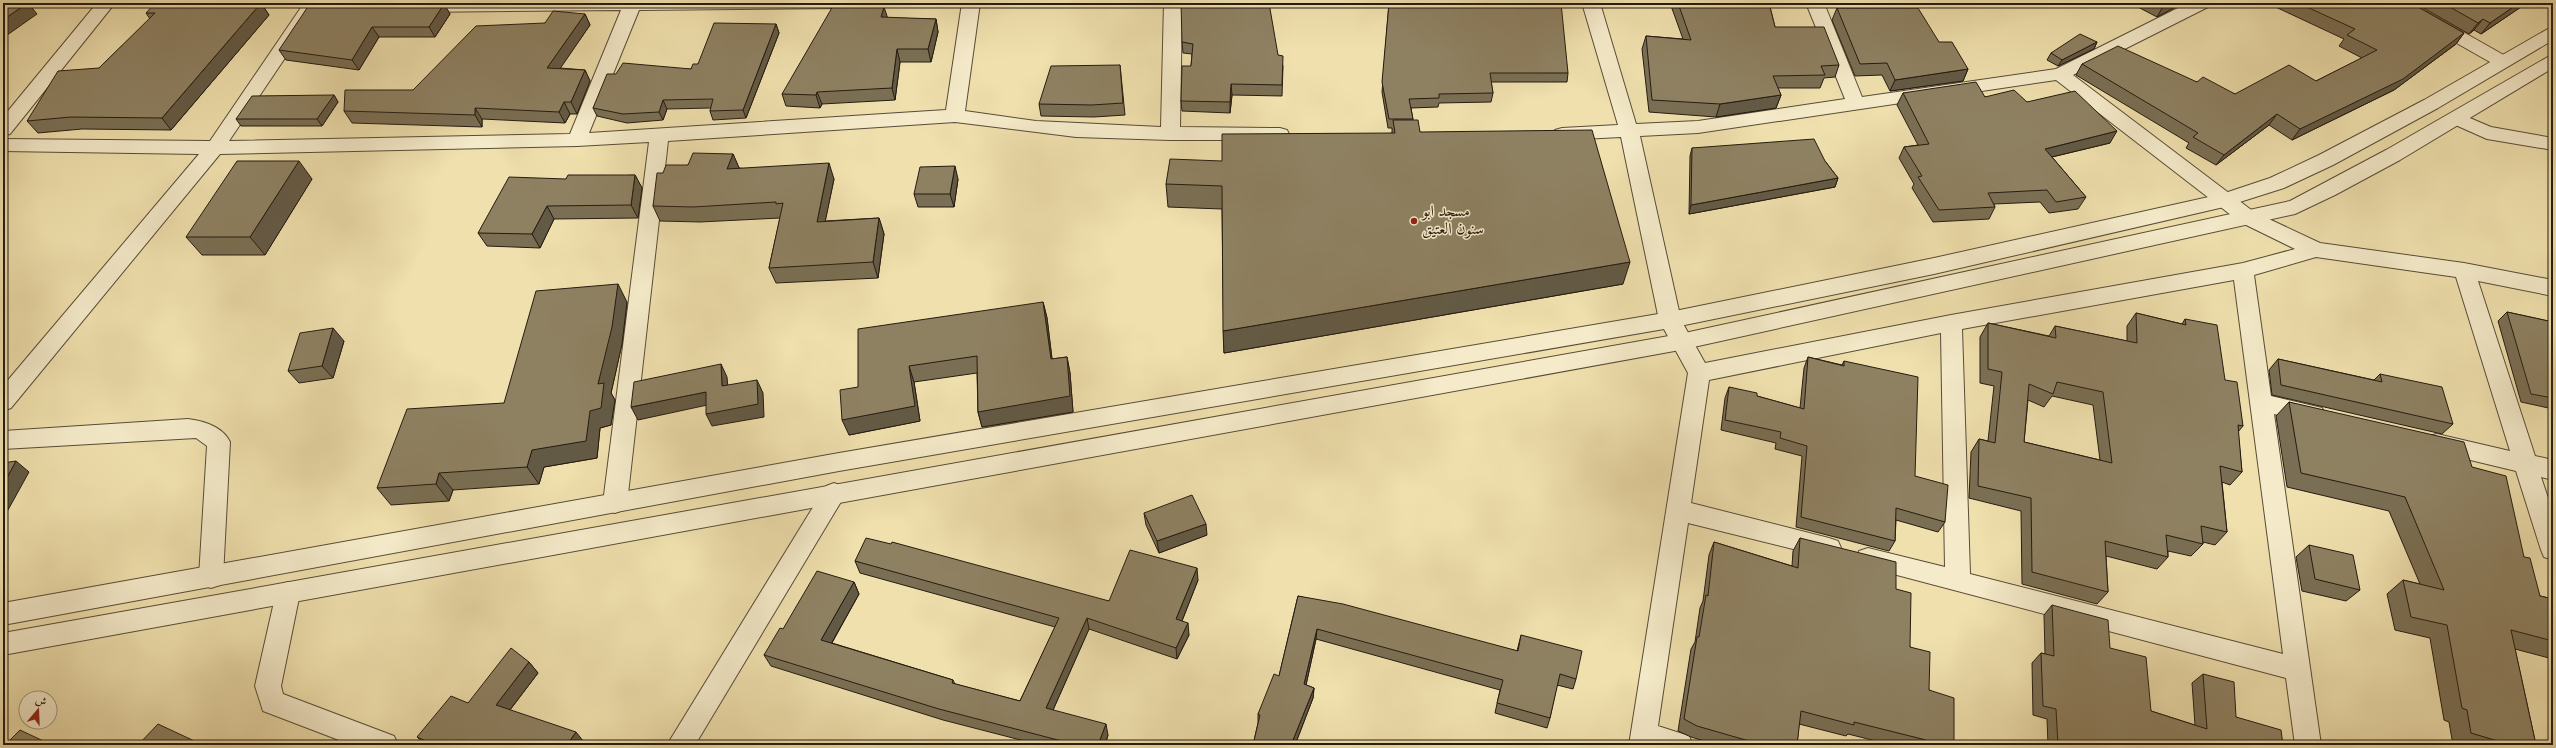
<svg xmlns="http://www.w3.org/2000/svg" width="2556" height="748" font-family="'Old Standard TT',Amiri,serif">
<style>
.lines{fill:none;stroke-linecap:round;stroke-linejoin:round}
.minor-casing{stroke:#584c37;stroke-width:2}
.tertiary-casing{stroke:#584c37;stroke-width:2}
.minor{fill:#f5ebca;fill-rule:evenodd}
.tertiary{fill:#f5ebca;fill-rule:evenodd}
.wall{fill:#7a6f54;stroke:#251b10;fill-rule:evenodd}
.shaded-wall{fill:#635a45;stroke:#251b10}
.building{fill:#8e8162;stroke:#251b10;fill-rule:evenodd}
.poi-dot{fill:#8f2418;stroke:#f5ebca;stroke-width:1.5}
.labels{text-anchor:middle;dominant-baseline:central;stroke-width:3;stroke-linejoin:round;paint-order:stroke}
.poi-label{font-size:16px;fill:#251b10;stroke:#f5ebca;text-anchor:start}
</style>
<rect width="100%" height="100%" fill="#efe0ad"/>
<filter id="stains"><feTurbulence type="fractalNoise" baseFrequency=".005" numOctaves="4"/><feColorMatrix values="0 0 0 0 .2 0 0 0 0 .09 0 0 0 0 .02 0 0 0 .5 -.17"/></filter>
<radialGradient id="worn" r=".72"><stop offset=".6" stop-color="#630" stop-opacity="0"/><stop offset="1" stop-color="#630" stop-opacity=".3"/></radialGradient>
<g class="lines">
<defs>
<g id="minor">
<path d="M304,3H322L229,141L570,134L621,10L416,12L410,11L407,7L411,3H859L856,7L850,8L639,10L589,133L946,110L962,3H980L965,111L1036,121L1161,127L1164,3H1182L1180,127L1280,128L1287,130L1289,134L1287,138L1280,140H1170L1076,137L955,122L668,141L627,503L623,510L615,513L607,510L603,503L649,142L577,146L220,154L11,408L3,411V386L199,154L3,151V139L210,141Z"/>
<path d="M1582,3H1600L1636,124L1698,121L1845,99L1806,3H1824L1862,97L2056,69L2188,3H2211L2208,7L2073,75L2254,212L2320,243L2464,263L2553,280V296L2478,281L2535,456L2553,460V480L2541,477L2553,513V560L2544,557L2541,550L2516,471L2437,452L2429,450L2426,443L2429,436L2437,434L2510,451L2456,277L2316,257L2254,275L2271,396L2322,408L2325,414L2322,420L2314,423L2274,414L2321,745H2295L2286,678L1859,565L1856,558L1859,551L1868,548L1945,567L1941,333L1709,380L1691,503L1829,538L1838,541L1841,548L1838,555L1829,558L1688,523L1658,726L1689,736L1693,745H1629L1688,373L1659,320L1621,137L1562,140L1555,138L1553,134L1555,130L1562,128L1618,125ZM2056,80L2240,222L2295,249L2243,263L1951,315L1705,363L1681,320L1640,136L1698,133ZM2234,280L2283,654L1970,574L1962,329Z"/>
<path d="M2390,3H2412L2509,58L2512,62L2509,66H2497L2393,7Z"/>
<path d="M2458,113L2491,127L2553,138V150L2487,139L2451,123L2449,119L2451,115Z"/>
<path d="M188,419C204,421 223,427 230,442L223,577L220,585L211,588L202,585L199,577L207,446L196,438L3,449V431Z"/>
<path d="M834,483L842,486L846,493L842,500L695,745H667L826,486Z"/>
<path d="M288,582L297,585L300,593L281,686L283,694L394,736L398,745H352L263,711L255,686L276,593L279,585Z"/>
</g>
<g id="tertiary">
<path d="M97,3H115L10,134L3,136V117Z"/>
<path d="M2553,26V40L2438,108L2333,165L2284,188L2224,207L1934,274L1670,328L839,471L3,625V603L839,453L1670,312L1934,258L2222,194L2270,178L2319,155L2424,100Z"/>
<path d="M2553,54V68L2400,160L2335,195L2295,214L1680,350L3,655V633L1680,334L2290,201L2386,150Z"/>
</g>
</defs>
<use href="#minor" class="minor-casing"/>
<use href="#tertiary" class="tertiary-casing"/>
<use href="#minor" class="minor"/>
<use href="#tertiary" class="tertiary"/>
</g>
<g class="wall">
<path d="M261,3L269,15L171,130L82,129L38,133L27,121L99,68L150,19L146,13Z"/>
<path d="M1389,3L1568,73L1567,82H1491L1493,93L1491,102L1439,103L1438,107L1411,108L1413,120L1420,132L1623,284L1224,353L1222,209L1168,207L1166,184L1392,133V128H1388L1382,92Z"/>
<path d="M1670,3H1769L1775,27L1839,65L1835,77L1824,78L1820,88H1778L1781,95L1776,108L1716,117L1649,112L1642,49L1646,36L1683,39Z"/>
<path d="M2137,3H2180L2174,8L2157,17L2136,6Z"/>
<path d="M2267,3H2411L2464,33L2456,44L2394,90L2292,140L2269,125L2216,165L2186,148L2189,143L2076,75L2082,64L2197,82L2235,94L2316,81L2362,58L2339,46L2344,39Z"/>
<path d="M2415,3H2527L2523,8L2521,7L2481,34L2474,30L2469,34Z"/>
<path d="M444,4L450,14L435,37H379L359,70L286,60L279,50Z"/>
<path d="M1837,8L1939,42L1968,69L1963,81L1890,91L1882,75L1855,76L1832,20Z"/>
<path d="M585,14L590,25L560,68L585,70L590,81L577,114H570L565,123L482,119V127L352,123L344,111L413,90L545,23Z"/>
<path d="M887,18L936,19L938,32L931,62H900L895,100L822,104L820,108L786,106L782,94Z"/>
<path d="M776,24L779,33L746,118L713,120L710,111L711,108L667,109L663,120L627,123L597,116L593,108L616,74L691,69L698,64Z"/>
<path d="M1182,42L1278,55L1283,66L1282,96L1232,95L1230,113L1182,111L1181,101L1191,66L1192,54L1183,53Z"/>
<path d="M2097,42L2094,49L2058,66L2047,60L2051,53Z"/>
<path d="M1120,65L1125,115L1094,117L1041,116L1039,104Z"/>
<path d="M1903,93L1985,97L2027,102L2110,143L2052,157L2086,197L2078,209L2049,213L2040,202L1994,204L1995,207L1989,219L1933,222L1912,188L1914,184L1899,158L1904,147L1918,145L1897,105Z"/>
<path d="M334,95L338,102L322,126H241L236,119Z"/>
<path d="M1692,148L1825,161L1838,178L1835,187L1689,214L1690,156Z"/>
<path d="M733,154L739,168L834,179L825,221L879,218L884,234L878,278L776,283L769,268L780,218L700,222L660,221L653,206L663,173L688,165Z"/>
<path d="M635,175L642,188L638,218L554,219L540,248L487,246L478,233L566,179Z"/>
<path d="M312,179L265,255H202L186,237Z"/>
<path d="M958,179L954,207H918L914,194Z"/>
<path d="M627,302L622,344L611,393L615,400L611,425L600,428L597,458L544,467L539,484L453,490L449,501L391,505L377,488L504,403Z"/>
<path d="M1043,302L1047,318L1052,359L1067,357L1070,373L1073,412L982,427L978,412L977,373L914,382L920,421L849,435L858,387Z"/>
<path d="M2507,312L2553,322V409L2521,402L2498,321Z"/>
<path d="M2136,313L2182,324L2185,319L2225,380L2243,426L2238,432L2242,472L2230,485L2222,482L2227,532L2215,545L2203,542V544L2191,556L2168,551V557L2157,569L2106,556L2108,592L2097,604L2022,584L2021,511L1969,498L1971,452L1979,439L1988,441L1994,386L1980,383V337L1988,323L2049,336L2055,326L2127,341V326ZM2052,396L2093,405L2100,460L2024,442L2028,400L2044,407Z"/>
<path d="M344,341L333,378L299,383L288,371Z"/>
<path d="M1808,357L1842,365L1844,361L1915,476L1945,522L1938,532L1896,520L1895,541L1889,551L1796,527L1802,456L1775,449L1776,443L1721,430L1725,398L1729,387L1757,396L1800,408L1804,368Z"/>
<path d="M2278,359L2374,380L2380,374L2453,424L2442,434L2272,395L2269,370Z"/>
<path d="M2289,402L2472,467L2524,557L2540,596L2553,599V655L2549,658L2515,649L2536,745H2453L2449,722L2444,720L2430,638L2395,630L2387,594L2403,580L2420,584L2389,511L2287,487L2276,416Z"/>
<path d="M1144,513L1207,535L1159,553L1146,525Z"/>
<path d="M1800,538L1896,589L1910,647L1954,745H1892L1848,734L1846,736L1799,724L1797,745H1718L1691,737L1678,731L1691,649L1695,642L1700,608L1703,601L1709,555L1714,542L1792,566L1793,551Z"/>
<path d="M2309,545L2360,590L2346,601L2302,591L2296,557Z"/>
<path d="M855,561L1109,601L1198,580L1182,621L1189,635L1177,659L1089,629L1053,710L1108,735L1105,745H1040L943,720L771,666L764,655L783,629L854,582L859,594L832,643L953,680L955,684L1020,701L1055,627L860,573Z"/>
<path d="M1298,596L1517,651L1521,635L1576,679L1573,689L1557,685L1550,718L1547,728L1495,713L1500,690L1316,639L1306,685L1314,688L1313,698L1295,745H1253L1258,723V714L1279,676Z"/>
<path d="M2052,605L2110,648L2151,711L2195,725L2192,683L2203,674L2236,717L2283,745H2048L2047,719L2033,715L2032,663L2041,653L2045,654L2044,615Z"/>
<path d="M529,662L538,673L510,710L584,742L582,745H426L417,737Z"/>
</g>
<g class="shaded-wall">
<path d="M28,3L37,14L3,38V20Z"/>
<path d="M261,3L269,15L171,130L162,118Z"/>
<path d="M2165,3H2180L2174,8L2157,17Z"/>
<path d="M2519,3H2523L2521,7L2481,34L2490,23Z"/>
<path d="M444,4L450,14L435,37L429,27Z"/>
<path d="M884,7L888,19L881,17Z"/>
<path d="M585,14L590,25L553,79L547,68Z"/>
<path d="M936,19L938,32L931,62L928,49Z"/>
<path d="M2483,19L2474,30L2469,34L2478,23Z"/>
<path d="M776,24L779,33L746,118L743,110Z"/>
<path d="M372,27L379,37L359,70L352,60Z"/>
<path d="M2464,33L2456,44L2394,90L2292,140L2300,129Z"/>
<path d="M2097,42L2094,49L2058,66L2062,60Z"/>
<path d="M897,49L900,62L895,100L892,88Z"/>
<path d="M1968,69L1963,81L1890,91L1895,80Z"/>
<path d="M585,70L590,81L577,114L571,102Z"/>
<path d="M1231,84L1232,95L1230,113V102Z"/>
<path d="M817,92L822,104L820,108L816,95Z"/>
<path d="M334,95L338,102L322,126L317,119Z"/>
<path d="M1781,95L1776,108L1716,117L1720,104Z"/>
<path d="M663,100L667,109L663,120L659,112Z"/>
<path d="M564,102L570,114L565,123L559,112Z"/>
<path d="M475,108L482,119V127L475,115Z"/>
<path d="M2277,114L2269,125L2216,165L2224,155Z"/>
<path d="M2117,131L2110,143L2039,160L2045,149Z"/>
<path d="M733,154L740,170L727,169Z"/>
<path d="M299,161L312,179L265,255L250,237Z"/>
<path d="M829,163L834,179L822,237L817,222Z"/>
<path d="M955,166L958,179L954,207L950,194Z"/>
<path d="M635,175L642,188L638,218L631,205Z"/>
<path d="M1838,178L1835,187L1689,214L1691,205Z"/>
<path d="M547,206L554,219L540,248L532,234Z"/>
<path d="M879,218L884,234L878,278L873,262Z"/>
<path d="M1630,262L1623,284L1224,353L1223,331Z"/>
<path d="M618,284L627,302L622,344L611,393L615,400L611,425L600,428L597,458L544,467L539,484L527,467L532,450L590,411L598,384Z"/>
<path d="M1043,302L1047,318L1054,375L1051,359Z"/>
<path d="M333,328L344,341L333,378L322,366Z"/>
<path d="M1067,357L1070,373L1073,412L982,427L978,412Z"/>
<path d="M721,364L727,377L729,399L722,386Z"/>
<path d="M909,366L914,382L920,421L849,435L842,420Z"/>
<path d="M757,380L763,393L764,417L712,426L706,414Z"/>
<path d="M706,392L712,404L638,420L631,407Z"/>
<path d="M16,461L29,472L3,519V485Z"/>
<path d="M439,473L453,490L449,501L436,484Z"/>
<path d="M1206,524L1207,535L1159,553L1157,541Z"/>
<path d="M1197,568L1198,580L1178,631L1176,619Z"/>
<path d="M854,582L859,594L827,651L821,640Z"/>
<path d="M1087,618L1089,629L1049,719L1046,708Z"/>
<path d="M1188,623L1189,635L1177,659L1176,648Z"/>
<path d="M1317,629L1316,639L1304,694V684Z"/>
<path d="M529,662L538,673L506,715L496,705Z"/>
<path d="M1314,688L1313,698L1295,745H1291Z"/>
<path d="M1106,724L1108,735L1105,745H1098Z"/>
<path d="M576,732L584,742L582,745H567Z"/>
</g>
<g class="building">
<path d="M3,3H27L3,20Z"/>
<path d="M155,3H261L162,118L71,117L27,121L58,71L99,68L155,13H146Z"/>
<path d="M1181,3H1269L1278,55L1283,56L1282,85L1231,84L1230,102L1181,101L1182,66H1191L1193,44L1182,42Z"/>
<path d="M1389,3H1561L1568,73H1490L1493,93L1439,94V98L1409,99L1413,119H1389L1382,82Z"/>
<path d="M1678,3H1769L1775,27H1824L1839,65L1821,66L1825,75L1773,76L1781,95L1720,104L1652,100L1646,36L1691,40Z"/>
<path d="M2298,3H2411L2464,33L2403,79L2300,129L2277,114L2224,155L2193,137L2198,133L2082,64L2118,46L2197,82L2203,77L2235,94L2289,65L2316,81L2377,50L2347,35L2355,29Z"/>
<path d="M2443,3H2519L2490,23L2483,19L2478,23Z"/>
<path d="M444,4L429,27H372L352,60L279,50L309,5Z"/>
<path d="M833,6L884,7L881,17L936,19L928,49H897L892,88L817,92L816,95L782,94Z"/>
<path d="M1837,8H1918L1939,42H1952L1968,69L1895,80L1887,63L1860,64Z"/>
<path d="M553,11L585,14L547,68L585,70L571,102H564L559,112L475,108V115L344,111L345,90H413L476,26L545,23Z"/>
<path d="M714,23L776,24L743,110L710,111L713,99L663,100L659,112L623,114L593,108L607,74H616L623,63L691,69L693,64H698Z"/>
<path d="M2080,34L2097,42L2062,60L2051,53Z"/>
<path d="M1120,65L1123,103L1092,105L1039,104L1051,66Z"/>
<path d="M1976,82L1985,97L2014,90L2027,102L2075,91L2117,131L2045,149L2086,197L2056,202L2047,190L1988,193L1995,207L1939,210L1918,177L1922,176L1904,147L1929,144L1903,93Z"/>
<path d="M334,95L317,119H236L252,96Z"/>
<path d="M1393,120H1418L1420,132L1592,130L1630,262L1223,331L1222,186L1166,184L1170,159L1222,161V134L1395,133Z"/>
<path d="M1814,139L1825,161L1838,178L1691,205L1692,148Z"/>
<path d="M693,153L733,154L727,169L829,163L817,222L879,218L873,262L769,268L783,203L776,204V202L693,207L653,206L657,173H663L666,165H688Z"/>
<path d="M237,161H299L250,237H186Z"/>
<path d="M955,166L950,194H914L920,167Z"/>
<path d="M568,175H635L631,205L547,206L532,234L478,233L509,177L566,179Z"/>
<path d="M618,284L612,327L598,384L604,383L601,408L590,411L586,441L532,450L527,467L439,473L436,484L377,488L407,409L504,403L536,291Z"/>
<path d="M1043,302L1051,359L1067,357L1070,396L978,412L977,356L909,366L915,406L842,420L840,390L858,387V329Z"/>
<path d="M2507,312L2553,322V398L2531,394Z"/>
<path d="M2136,313L2186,325L2185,319L2217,325L2225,380L2237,382L2243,426L2238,425L2242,472L2220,466L2227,532L2201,526L2203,544L2166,535L2168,557L2105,541L2108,592L2032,572L2031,498L1978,486L1979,439L1995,443L2002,372L1988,369V323L2056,338L2055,326L2137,343ZM2057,382L2103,392L2112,463L2024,442L2029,384L2053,394Z"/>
<path d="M333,328L322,366L288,371L300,333Z"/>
<path d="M1808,357L1844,366V361L1918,377L1915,476L1948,485L1945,522L1896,508L1895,541L1801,517L1807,446L1780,438L1781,432L1725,420L1729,387L1757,393V396L1804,409Z"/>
<path d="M2278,359L2382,382L2380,374L2442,387L2453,424L2281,385Z"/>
<path d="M721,364L722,386L757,380L758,404L706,414V392L631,407L634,382Z"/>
<path d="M2289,402L2464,442L2472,467L2506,476L2524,557L2530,558L2540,596L2553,599V641L2511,630L2536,745H2511L2471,733L2467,710L2462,708L2447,625L2411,617L2403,580L2444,590L2405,497L2301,473Z"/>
<path d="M16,461L3,485V463Z"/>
<path d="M1192,495L1206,524L1157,541L1144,513Z"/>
<path d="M866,538L891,544L892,542L1109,601L1130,550L1197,568L1176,619L1188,623L1176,648L1087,618L1046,708L1106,724L1098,745H1077L939,709L764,655L780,628L783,629L817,571L854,582L821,640L953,680L952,683L1020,701L1059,618L855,561Z"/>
<path d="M1800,538L1896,562V589L1911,593L1910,647L1930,652L1929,690L1954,698V745H1927L1926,740L1854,722V725L1801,711L1797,745H1763L1697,726L1684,719L1697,637H1699L1706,595L1708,596L1714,542L1798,568Z"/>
<path d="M2309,545L2353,555L2360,590L2315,579Z"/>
<path d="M1298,596L1343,604L1518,651L1521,635L1582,651L1576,679L1560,674L1550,718L1497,703L1503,680L1317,629L1304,684L1314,688L1291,745H1253L1260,715L1258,714L1274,674L1279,676Z"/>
<path d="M2052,605L2108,620L2110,648L2146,657L2151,711L2207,729L2203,674L2234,682L2236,717L2281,730L2283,745H2058L2056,709L2043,706L2041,653L2054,656Z"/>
<path d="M511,648L529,662L496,705L576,732L567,745H435L417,737L451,696L468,703Z"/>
<path d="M158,724L203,745H138Z"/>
<path d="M20,730L52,745H5Z"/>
</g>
<circle class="poi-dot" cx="1414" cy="221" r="4"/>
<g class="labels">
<g class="poi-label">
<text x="1422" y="212">مسجد ابو<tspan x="1422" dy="18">سنون العتيق</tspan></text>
</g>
</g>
<rect width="2556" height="748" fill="none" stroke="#efe0ad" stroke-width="16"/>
<rect x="4" y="4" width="2548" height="740" fill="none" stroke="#251b10" stroke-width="2"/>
<rect x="8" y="8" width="2540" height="732" fill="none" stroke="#251b10"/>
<g transform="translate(38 710) rotate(19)"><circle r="19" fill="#f5ebca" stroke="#a29880"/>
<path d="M0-3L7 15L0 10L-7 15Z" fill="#8f2418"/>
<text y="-6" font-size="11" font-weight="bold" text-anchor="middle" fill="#251b10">ش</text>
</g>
<rect width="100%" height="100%" filter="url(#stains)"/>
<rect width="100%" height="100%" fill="url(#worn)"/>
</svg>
